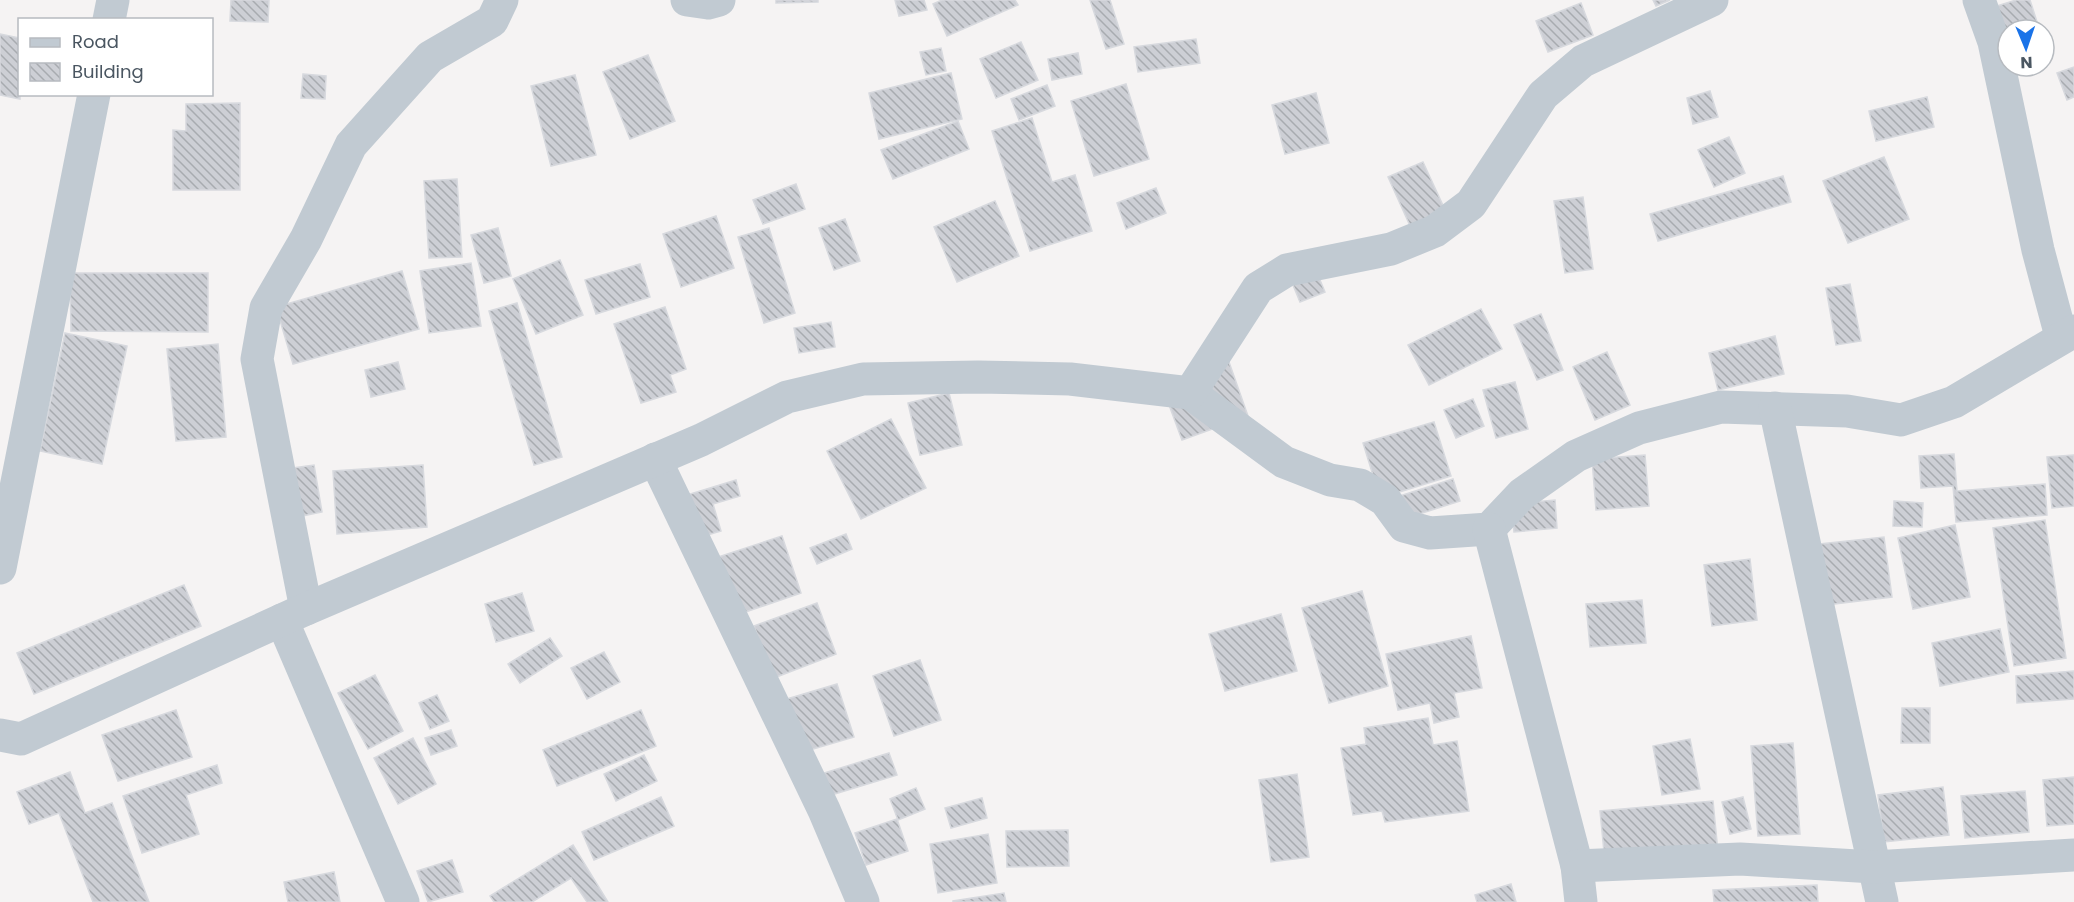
<svg xmlns="http://www.w3.org/2000/svg" width="2074" height="902" font-family="Poppins,sans-serif">
<style>
.building{fill:url(#building-back-hatch);stroke:#d7d9de;stroke-width:1.5}
.lines{fill:none;stroke-linecap:round;stroke-linejoin:round}
.minor{stroke:#c1cad2;stroke-width:33}
</style>
<defs>
<pattern id="building-back-hatch" width="6" height="6" patternUnits="userSpaceOnUse" patternTransform="scale(1.5)"><rect width="6" height="6" fill="#cdcfd5"/><path d="M-1 5l2 2M0 0l6 6M5-1l2 2" fill="none" stroke="#a8abb0"/></pattern>
</defs>
<rect width="100%" height="100%" fill="#f5f3f3"/>
<g class="building">
<path d="M231,0H269L268,22L230,21Z"/>
<path d="M776,0H818V2L776,3Z"/>
<path d="M895,0H924L927,10L899,16Z"/>
<path d="M942,0H1015L1018,5L947,36L933,4Z"/>
<path d="M1090,0H1110L1124,44L1106,49Z"/>
<path d="M1653,0H1670L1656,6Z"/>
<path d="M2016,0H2030L2038,25L2020,30H2008V34L1984,10Z"/>
<path d="M1581,3L1593,35L1548,52L1536,21Z"/>
<path d="M0,34L20,38V99L0,95Z"/>
<path d="M1196,39L1200,63L1138,72L1134,47Z"/>
<path d="M1021,42L1038,80L996,98L980,59Z"/>
<path d="M941,48L946,71L926,75L920,52Z"/>
<path d="M1078,53L1082,74L1052,80L1048,59Z"/>
<path d="M648,55L675,121L630,139L603,72Z"/>
<path d="M2074,67V97L2067,100L2057,73Z"/>
<path d="M951,73L962,119L879,139L869,93Z"/>
<path d="M303,74L326,76L325,99L301,98Z"/>
<path d="M575,75L596,155L551,166L531,86Z"/>
<path d="M1126,84L1149,159L1094,176L1071,101Z"/>
<path d="M1047,85L1055,106L1019,120L1011,99Z"/>
<path d="M1710,91L1718,117L1693,124L1687,98Z"/>
<path d="M1316,93L1329,143L1285,154L1272,105Z"/>
<path d="M1927,97L1934,127L1876,141L1869,111Z"/>
<path d="M240,103V190H173V130L186,131V104Z"/>
<path d="M1032,118L1052,182L1075,175L1092,231L1030,251L992,131Z"/>
<path d="M958,121L969,149L893,179L881,150Z"/>
<path d="M1729,137L1745,173L1714,187L1698,150Z"/>
<path d="M1884,157L1909,219L1848,243L1823,181Z"/>
<path d="M1423,162L1446,212L1411,228L1388,177Z"/>
<path d="M1783,176L1791,202L1658,241L1650,214Z"/>
<path d="M457,179L462,257L429,258L424,181Z"/>
<path d="M796,184L805,209L763,224L753,200Z"/>
<path d="M1156,188L1166,213L1126,229L1117,203Z"/>
<path d="M1583,197L1593,269L1565,273L1554,201Z"/>
<path d="M995,201L1019,256L957,282L934,227Z"/>
<path d="M716,216L734,268L681,287L663,234Z"/>
<path d="M845,219L860,261L834,270L819,228Z"/>
<path d="M498,228L511,276L484,283L471,235Z"/>
<path d="M769,228L795,313L764,323L738,237Z"/>
<path d="M560,260L583,315L536,334L513,279Z"/>
<path d="M471,263L481,326L429,333L420,271Z"/>
<path d="M1313,263L1325,292L1300,302L1288,273Z"/>
<path d="M640,264L650,297L596,314L585,280Z"/>
<path d="M402,271L419,329L293,364L276,307Z"/>
<path d="M70,273H208V332L71,331Z"/>
<path d="M1850,284L1861,341L1836,345L1826,288Z"/>
<path d="M517,303L562,457L534,465L489,311Z"/>
<path d="M665,307L686,369L670,375L676,392L641,403L614,324Z"/>
<path d="M1481,309L1502,349L1429,385L1408,345Z"/>
<path d="M1541,314L1563,370L1537,380L1514,325Z"/>
<path d="M831,322L835,347L799,353L794,328Z"/>
<path d="M65,333L127,346L102,464L40,451Z"/>
<path d="M1775,336L1784,374L1718,390L1709,353Z"/>
<path d="M218,344L226,437L176,441L167,349Z"/>
<path d="M1607,352L1630,405L1595,420L1573,367Z"/>
<path d="M398,362L405,389L371,397L365,370Z"/>
<path d="M1229,362L1248,416L1182,440L1162,386Z"/>
<path d="M1515,382L1528,429L1496,438L1483,390Z"/>
<path d="M949,393L962,445L920,455L908,403Z"/>
<path d="M1473,399L1484,426L1456,438L1444,410Z"/>
<path d="M891,419L926,488L861,519L827,451Z"/>
<path d="M1434,422L1451,476L1380,498L1363,443Z"/>
<path d="M1954,454L1957,491L2045,484L2047,515L1956,522L1953,486L1921,488L1919,456Z"/>
<path d="M1645,455L1649,506L1596,510L1592,459Z"/>
<path d="M2074,455V506L2052,508L2047,457Z"/>
<path d="M314,465L322,512L302,516L293,468Z"/>
<path d="M423,465L427,527L337,534L333,471Z"/>
<path d="M1453,479L1460,501L1391,523L1384,501Z"/>
<path d="M736,480L740,496L713,504L721,531L687,541L674,499Z"/>
<path d="M1555,500L1557,528L1514,532L1511,504Z"/>
<path d="M1894,501L1923,503L1922,527L1893,526Z"/>
<path d="M2045,520L2066,658L2014,666L1993,528Z"/>
<path d="M1955,525L1970,597L1913,609L1898,538Z"/>
<path d="M846,534L852,549L817,564L810,548Z"/>
<path d="M782,536L801,593L725,619L706,561Z"/>
<path d="M1884,537L1892,597L1827,605L1820,544Z"/>
<path d="M1750,559L1757,620L1712,626L1704,565Z"/>
<path d="M184,585L201,626L34,694L17,653Z"/>
<path d="M1362,591L1388,686L1329,703L1302,608Z"/>
<path d="M522,593L534,631L496,642L485,604Z"/>
<path d="M1642,600L1646,643L1590,647L1586,604Z"/>
<path d="M817,603L836,654L774,678L754,626Z"/>
<path d="M1281,614L1297,671L1225,691L1209,634Z"/>
<path d="M2000,629L2009,672L1940,686L1932,643Z"/>
<path d="M1471,636L1482,688L1454,693L1459,717L1434,723L1430,703L1398,710L1386,654Z"/>
<path d="M550,638L562,656L520,683L508,664Z"/>
<path d="M604,652L620,682L587,699L571,668Z"/>
<path d="M920,660L941,720L894,736L873,676Z"/>
<path d="M2074,671V699L2017,703L2016,676Z"/>
<path d="M375,675L403,731L368,749L338,693Z"/>
<path d="M837,684L854,737L796,754L780,701Z"/>
<path d="M437,695L449,721L430,729L419,703Z"/>
<path d="M1902,708H1930V743H1901Z"/>
<path d="M176,710L192,757L118,781L102,735Z"/>
<path d="M641,710L656,746L557,786L543,750Z"/>
<path d="M1428,718L1433,745L1457,741L1469,811L1385,822L1382,811L1353,815L1341,748L1366,744L1364,728Z"/>
<path d="M451,730L457,746L431,755L425,738Z"/>
<path d="M413,738L436,784L398,804L374,758Z"/>
<path d="M1690,739L1700,789L1662,795L1653,746Z"/>
<path d="M1793,743L1800,834L1758,836L1751,746Z"/>
<path d="M889,753L897,775L815,800L808,778Z"/>
<path d="M644,755L657,781L616,801L604,774Z"/>
<path d="M217,765L222,783L186,795L199,834L142,853L123,796Z"/>
<path d="M70,772L85,813L112,803L149,902H93L59,813L29,824L17,792Z"/>
<path d="M1297,774L1309,857L1271,862L1259,780Z"/>
<path d="M2074,777V824L2047,826L2043,780Z"/>
<path d="M1943,787L1949,835L1884,842L1878,795Z"/>
<path d="M916,788L925,809L898,820L890,799Z"/>
<path d="M2025,791L2029,832L1965,838L1961,796Z"/>
<path d="M661,797L674,826L594,860L582,832Z"/>
<path d="M1743,797L1751,829L1730,834L1722,802Z"/>
<path d="M982,798L987,818L951,828L945,808Z"/>
<path d="M1713,801L1718,852L1605,862L1600,811Z"/>
<path d="M897,819L908,851L866,865L855,833Z"/>
<path d="M1068,830L1069,866L1007,867L1006,831Z"/>
<path d="M988,834L997,883L938,893L930,844Z"/>
<path d="M573,845L608,902H587L571,878L532,902H494L490,896Z"/>
<path d="M452,860L463,892L428,902L417,871Z"/>
<path d="M334,872L340,902H288L284,882Z"/>
<path d="M1511,884L1516,902H1477L1475,895Z"/>
<path d="M1817,885L1818,902H1714L1713,890Z"/>
<path d="M1004,893L1006,902H953V901Z"/>
</g>
<g class="lines">
<g class="minor">
<path d="M687,0L708,3L719,0"/>
<path d="M1979,0L1994,42L2038,250L2061,336"/>
<path d="M109,20L113,0"/>
<path d="M1190,393L1284,462L1330,480L1360,485L1385,500L1404,526L1430,533L1489,529L1522,494L1576,456L1639,428L1721,407L1847,411L1901,420L1954,402L2074,331"/>
<path d="M1775,408L1882,902"/>
<path d="M655,459L824,810L863,902"/>
<path d="M1489,529L1577,866L1581,902"/>
<path d="M0,568L94,94"/>
<path d="M306,609L257,359L266,308L306,239L351,145L430,57L492,21L502,0"/>
<path d="M282,620L403,902"/>
<path d="M0,735L21,739L306,609L701,440L787,397L863,379L978,377L1070,379L1190,393L1258,288L1287,270L1391,249L1435,231L1471,204L1543,95L1583,61L1712,0"/>
<path d="M1577,866L1740,859L1874,867L2074,855"/>
</g>
</g>
<rect x="18" y="18" width="195" height="78" fill="#ffffff" stroke="#b7bbc0" stroke-width="1.5"/>
<rect x="30" y="38" width="30" height="9" fill="#c1cad2" stroke="#b7bbc0" stroke-width="1.5"/>
<text x="72" y="48" font-size="18" fill="#4a5661">Road</text>
<rect x="30" y="63" width="30" height="18" fill="url(#building-back-hatch)" stroke="#b7bbc0" stroke-width="1.5"/>
<text x="72" y="78" font-size="18" fill="#4a5661">Building</text>
<g transform="translate(2026 48) rotate(178)"><circle r="28" fill="#ffffff" stroke="#b7bbc0" stroke-width="1.5"/>
<path d="M0-4.5L10 22L0 15L-10 22Z" fill="#1a73e8"/>
<text y="-9" font-size="16" font-weight="bold" text-anchor="middle" fill="#4a5661">N</text>
</g>
</svg>
